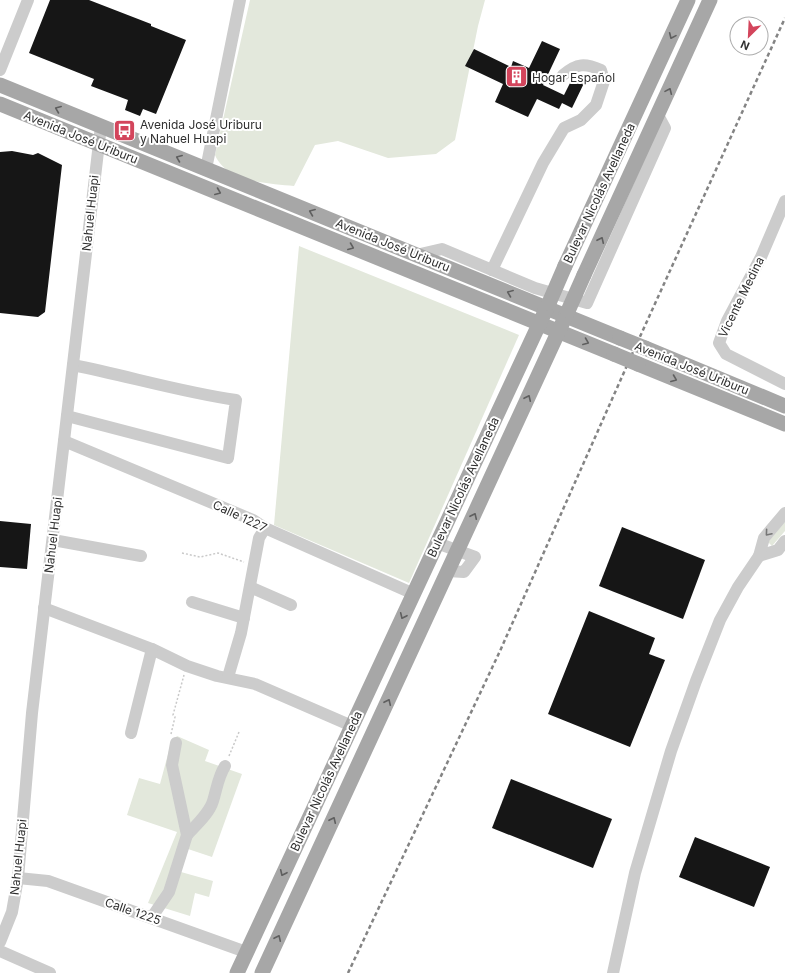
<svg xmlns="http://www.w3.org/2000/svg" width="785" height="973" font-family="Inter,sans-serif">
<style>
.green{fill:#e3e8dc}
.building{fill:#161616}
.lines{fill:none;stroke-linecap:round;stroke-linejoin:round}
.path{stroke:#c9c9c9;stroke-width:1.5;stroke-dasharray:2 2;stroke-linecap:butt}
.minor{stroke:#ccc;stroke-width:12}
.major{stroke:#a7a7a7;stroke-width:15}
.rail{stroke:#848484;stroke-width:2.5;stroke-dasharray:4 3;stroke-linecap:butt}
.major-bridge{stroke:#a7a7a7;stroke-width:15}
.oneway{stroke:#5f5f5f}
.oneway2{stroke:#767676}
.labels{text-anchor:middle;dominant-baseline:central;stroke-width:4;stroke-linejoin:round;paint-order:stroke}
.poi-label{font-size:12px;fill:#2f2f2f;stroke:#fff;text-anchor:start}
.street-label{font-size:12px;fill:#2f2f2f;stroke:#fff}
</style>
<rect width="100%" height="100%" fill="#fff"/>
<g class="green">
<path d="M250,0H485L478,26L455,140L436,154L388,158L338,141L315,145L294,186C269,183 227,183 215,155Z"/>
<path d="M299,246L519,335L409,583L274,525Z"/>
<path d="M785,522V531L772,546L768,542Z"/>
<path d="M177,736L209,750L205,761L242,774L212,857L188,849L181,872L213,881L209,897L195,893L190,916L148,903L177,832L127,815L139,778L160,784L171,743Z"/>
</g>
<g class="building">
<path d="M50,0H89L151,24V26L186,40L156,114L143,109L140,116L125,110L128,100L91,86L94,79L29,53Z"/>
<path d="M542,41L560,49L543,85L564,95L573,77L576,75L586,79L572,108L562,103L559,109L537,99L528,117L495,102L503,84L465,66L474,49L511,67L513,61L529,68Z"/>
<path d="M12,151L33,155L38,153L62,165L45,312L38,317L0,313V152Z"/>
<path d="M0,521L31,524L27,569L0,567Z"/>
<path d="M622,527L705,560L683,619L599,586Z"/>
<path d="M589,611L655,638L649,654L665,660L630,747L548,714Z"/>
<path d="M511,779L612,819L593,868L492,828Z"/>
<path d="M695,837L770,867L754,907L679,877Z"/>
</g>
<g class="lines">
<g class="path">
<path d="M182,553L200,557L218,553L244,562"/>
<path d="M171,734L175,717L173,715L184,675"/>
<path d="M229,756L239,732"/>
</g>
<g class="minor">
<path d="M0,70L28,0"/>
<path d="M206,169L240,0"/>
<path d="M785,201L761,257L727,321L719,343L726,354L785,384"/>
<path d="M416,255L442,249L535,288L587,303L665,128L658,115"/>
<path d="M492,270L543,163L564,128L581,120L596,105L604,81L601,70C585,63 577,63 563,75"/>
<path d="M67,416L228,458L236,400C181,392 128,376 73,365"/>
<path d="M64,441L253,520L265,528L414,594"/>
<path d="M53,540L141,556"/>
<path d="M437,543L475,557L464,572L448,571"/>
<path d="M759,556L778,550L785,541"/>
<path d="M250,587L291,605"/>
<path d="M192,602L244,618"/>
<path d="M44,608L152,649L187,666L217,676L255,684L352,726"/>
<path d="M228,677L241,633L259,538L265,528"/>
<path d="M131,733L152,649"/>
<path d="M187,835C196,825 209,814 213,801C217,788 218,777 225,766"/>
<path d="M18,878L48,881L246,952"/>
<path d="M152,917L169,892L187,835L172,765L176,743"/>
<path d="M0,942L12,912L18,878L32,713L101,126"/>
<path d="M0,951L50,973"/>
<path d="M613,973L635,873L671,751L696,681L720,620L738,587L759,556L764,538L785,513"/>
</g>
<g class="major">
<path d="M0,85L620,338"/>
<path d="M0,104L614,354"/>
<path d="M565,266L688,0"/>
<path d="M584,275L710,0"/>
<path d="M645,348L785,406"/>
<path d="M638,364L785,424"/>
<path d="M237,973L549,303"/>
<path d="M262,973L568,311"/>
</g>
<path class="rail" d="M348,973L500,651L633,352L785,18"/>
<g class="major-bridge">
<path d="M549,303L565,266"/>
<path d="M568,311L584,275"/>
<path d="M620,338L645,348"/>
<path d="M614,354L638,364"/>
</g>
</g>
<defs><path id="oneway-chevron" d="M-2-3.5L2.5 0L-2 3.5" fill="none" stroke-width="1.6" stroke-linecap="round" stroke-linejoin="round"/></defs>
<g class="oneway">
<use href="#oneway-chevron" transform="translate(672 36) rotate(114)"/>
<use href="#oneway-chevron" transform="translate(669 91) rotate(-66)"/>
<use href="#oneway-chevron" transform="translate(58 109) rotate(-158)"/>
<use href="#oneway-chevron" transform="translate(179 158) rotate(-158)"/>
<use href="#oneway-chevron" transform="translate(218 192) rotate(22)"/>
<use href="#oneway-chevron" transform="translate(312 212) rotate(-158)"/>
<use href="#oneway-chevron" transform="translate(601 240) rotate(-65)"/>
<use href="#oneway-chevron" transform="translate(351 247) rotate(22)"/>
<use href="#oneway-chevron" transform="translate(510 293) rotate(-158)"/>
<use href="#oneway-chevron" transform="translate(586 342) rotate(22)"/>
<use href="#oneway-chevron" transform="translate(674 379) rotate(22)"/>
<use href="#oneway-chevron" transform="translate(528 398) rotate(-65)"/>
<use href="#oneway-chevron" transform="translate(474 516) rotate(-65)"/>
<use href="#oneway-chevron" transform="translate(403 616) rotate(115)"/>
<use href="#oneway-chevron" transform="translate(388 702) rotate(-65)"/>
<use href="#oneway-chevron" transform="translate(333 820) rotate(-65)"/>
<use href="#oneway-chevron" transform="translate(283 873) rotate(115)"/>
<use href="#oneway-chevron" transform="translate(278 938) rotate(-65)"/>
</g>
<use class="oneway2" href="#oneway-chevron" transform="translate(768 533) rotate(130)"/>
<defs>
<symbol id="building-square" viewBox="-11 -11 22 22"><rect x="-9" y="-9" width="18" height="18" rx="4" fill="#d3455c" stroke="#fff"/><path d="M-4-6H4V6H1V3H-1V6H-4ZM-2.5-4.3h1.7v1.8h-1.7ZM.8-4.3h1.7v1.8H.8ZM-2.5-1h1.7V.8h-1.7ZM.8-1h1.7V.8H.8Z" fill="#fff"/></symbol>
<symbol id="bus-square" viewBox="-11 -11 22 22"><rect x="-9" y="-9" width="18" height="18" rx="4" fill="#d3455c" stroke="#fff"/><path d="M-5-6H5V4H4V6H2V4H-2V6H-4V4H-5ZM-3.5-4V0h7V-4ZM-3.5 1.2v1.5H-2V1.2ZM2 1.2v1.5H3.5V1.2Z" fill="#fff"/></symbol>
</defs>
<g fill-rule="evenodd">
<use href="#building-square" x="504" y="64" width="25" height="25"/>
<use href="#bus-square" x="112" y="118" width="25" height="25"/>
</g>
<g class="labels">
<g class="poi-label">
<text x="532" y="77">Hogar Español</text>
<text x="140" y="124">Avenida José Uriburu<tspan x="140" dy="14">y Nahuel Huapi</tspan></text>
</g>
<g class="street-label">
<text transform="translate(81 137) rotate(22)">Avenida José Uriburu</text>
<text transform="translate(599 193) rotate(-65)">Bulevar Nicolás Avellaneda</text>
<text transform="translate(90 213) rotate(-84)">Nahuel Huapi</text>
<text transform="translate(393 245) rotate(22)">Avenida José Uriburu</text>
<text transform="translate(741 297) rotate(-64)">Vicente Medina</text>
<text transform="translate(692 368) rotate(22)">Avenida José Uriburu</text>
<text transform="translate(463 487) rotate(-65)">Bulevar Nicolás Avellaneda</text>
<text transform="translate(240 516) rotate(25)">Calle 1227</text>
<text transform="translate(53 535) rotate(-83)">Nahuel Huapi</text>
<text transform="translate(326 781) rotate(-65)">Bulevar Nicolás Avellaneda</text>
<text transform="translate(18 857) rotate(-84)">Nahuel Huapi</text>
<text transform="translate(133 911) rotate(19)">Calle 1225</text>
</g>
</g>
<g transform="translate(749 36) rotate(204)"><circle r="19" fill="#ffffff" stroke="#acacac"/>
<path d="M0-3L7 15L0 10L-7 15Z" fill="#d3455c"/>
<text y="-6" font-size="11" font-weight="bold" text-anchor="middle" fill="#2f2f2f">N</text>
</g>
</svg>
